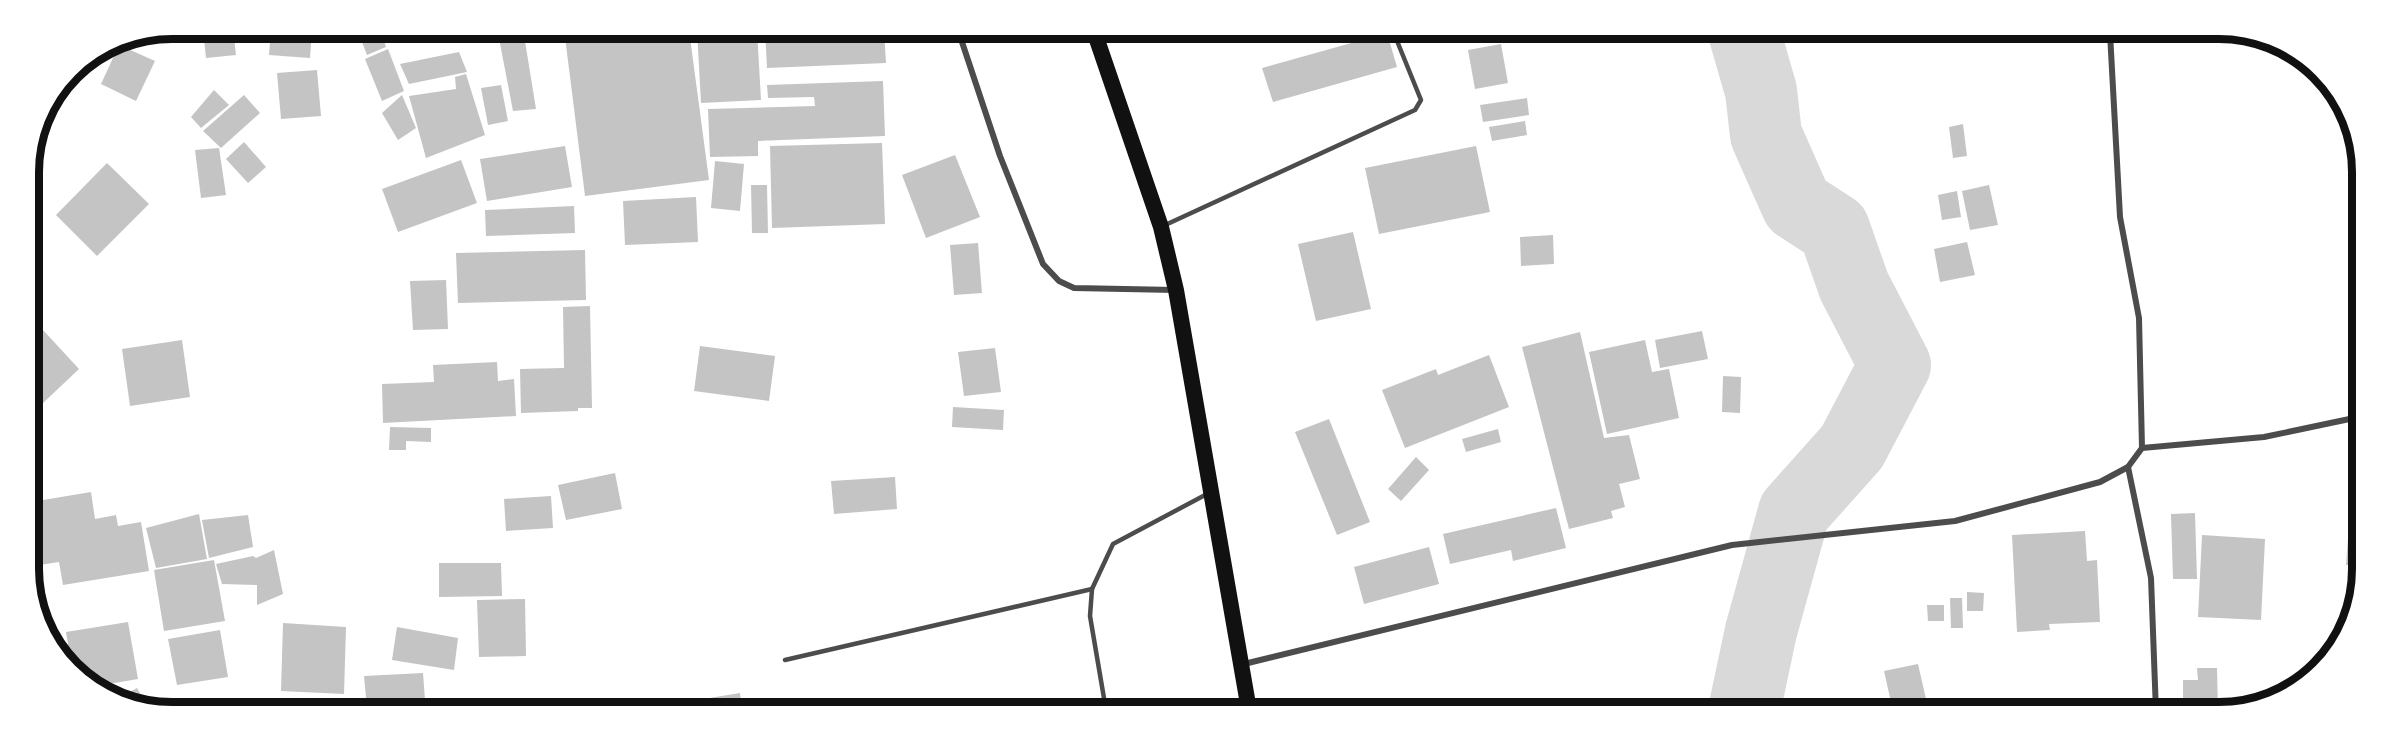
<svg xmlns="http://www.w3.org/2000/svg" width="2391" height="741" font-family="'DM Sans',sans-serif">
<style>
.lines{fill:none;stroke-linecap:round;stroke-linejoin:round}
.river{stroke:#d9d9d9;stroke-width:72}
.building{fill:#c4c4c4}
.service{stroke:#4c4c4c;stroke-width:4.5}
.minor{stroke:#4c4c4c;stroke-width:6}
.trunk{stroke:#111;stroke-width:16}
.rim{fill:none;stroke:#111;stroke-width:8}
</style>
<rect width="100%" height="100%" fill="#fff"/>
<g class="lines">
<path class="river" d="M1744,32L1761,91L1766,135L1797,205L1834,229L1854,286L1895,365L1852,447L1794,512L1761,631L1744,711"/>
</g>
<g class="building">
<path d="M203,29H233L236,55L206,58Z"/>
<path d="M271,29H312L310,58L269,55Z"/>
<path d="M357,29H380L386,47L367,55Z"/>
<path d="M506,29H523L536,109L513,111L498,33Z"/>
<path d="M564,29L689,30L709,180L585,196Z"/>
<path d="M697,30H757L761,100L701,103Z"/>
<path d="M765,30H884L886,63L767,68Z"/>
<path d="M1387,33L1397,67L1273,102L1262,68Z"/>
<path d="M1501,44L1508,83L1475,89L1468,50Z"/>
<path d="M119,45L155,61L136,101L101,84Z"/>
<path d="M388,49L404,91L382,101L365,59Z"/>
<path d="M459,52L467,72L409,84L400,64Z"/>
<path d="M317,70L321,116L281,119L277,73Z"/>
<path d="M466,74L485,135L426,158L409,96L456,89L455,77Z"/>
<path d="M883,81L885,136L758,141V156L710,157L708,109L815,106L814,97L768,98L767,85Z"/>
<path d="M501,85L508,121L488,125L481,88Z"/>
<path d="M214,90L229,105L201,128L191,117Z"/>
<path d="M244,95L260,113L221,148L203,131Z"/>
<path d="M402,95L416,128L398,140L382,113Z"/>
<path d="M1527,98L1529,115L1483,122L1480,105Z"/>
<path d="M1525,121L1527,135L1492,141L1489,127Z"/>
<path d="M1963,124L1967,156L1953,158L1949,127Z"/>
<path d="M244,142L266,167L248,183L226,159Z"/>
<path d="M882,143L885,224L772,228L770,146Z"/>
<path d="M565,146L572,187L487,201L480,159Z"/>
<path d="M1476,146L1490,212L1379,234L1365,168Z"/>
<path d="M219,148L226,195L201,198L195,150Z"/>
<path d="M955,155L980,217L926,238L902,175Z"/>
<path d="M461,160L477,203L398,232L382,189Z"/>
<path d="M715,161L744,164L740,211L711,208Z"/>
<path d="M107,163L149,204L97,256L56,215Z"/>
<path d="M751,185H767L768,233H752Z"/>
<path d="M1989,185L1998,225L1970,230L1962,191Z"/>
<path d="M1957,191L1961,217L1942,220L1938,195Z"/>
<path d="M696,197L698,242L625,245L623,201Z"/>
<path d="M574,206L575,233L486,236L485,210Z"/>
<path d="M1353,232L1371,309L1316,321L1298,244Z"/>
<path d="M1553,235L1554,264L1521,266L1520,237Z"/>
<path d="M1967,242L1975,275L1940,282L1934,249Z"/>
<path d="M978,243L982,293L954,295L950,245Z"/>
<path d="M585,250L586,300L458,303L456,253Z"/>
<path d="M446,280L448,329L413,330L410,281Z"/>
<path d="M30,294L42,307L31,317L79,369L43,403L30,390Z"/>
<path d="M590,306L592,408H578V411L521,413L520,369L564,368L563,307Z"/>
<path d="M1702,331L1708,359L1660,368L1655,340Z"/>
<path d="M1580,332L1604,438L1629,435L1640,479L1619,484L1625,507L1611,511L1613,518L1569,529L1522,347Z"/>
<path d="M182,340L190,397L130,406L122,349Z"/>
<path d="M1645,340L1652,372L1669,369L1679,418L1607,434L1589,352Z"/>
<path d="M700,346L775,356L769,401L694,391Z"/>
<path d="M995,348L1001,392L964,396L958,352Z"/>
<path d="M1489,355L1509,407L1405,448L1382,390L1436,369L1438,375Z"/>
<path d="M497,362L498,381L514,379L516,416L383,423L382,384L434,382L433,365Z"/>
<path d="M1723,376L1741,377L1740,413L1722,412Z"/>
<path d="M953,407L1004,410L1003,430L952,427Z"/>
<path d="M1329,419L1370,522L1337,535L1295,432Z"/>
<path d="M390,427L431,428V442L406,441V450H389Z"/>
<path d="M1498,429L1501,442L1466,452L1462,439Z"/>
<path d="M30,435L35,455H30Z"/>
<path d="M1416,457L1429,470L1401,501L1388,489Z"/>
<path d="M615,473L622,509L566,520L558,485Z"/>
<path d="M895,477L897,509L834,514L831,481Z"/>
<path d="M91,492L95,519L116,515L118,526L141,522L149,571L63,585L59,562L33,566L31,502Z"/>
<path d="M551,496L553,528L506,531L504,499Z"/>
<path d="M1556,508L1566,548L1513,561L1511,550L1450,564L1443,534Z"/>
<path d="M2350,512H2358V565H2346Z"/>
<path d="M2195,513L2197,579H2173L2171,514Z"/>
<path d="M199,514L207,559L156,568L146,528Z"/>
<path d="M248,515L253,547L209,558L202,520Z"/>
<path d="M2085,531L2087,561L2097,560L2100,622L2049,624L2050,630L2017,632L2012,535Z"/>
<path d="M2202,535L2265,539L2261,620L2198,617Z"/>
<path d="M1429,547L1439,584L1364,604L1354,567Z"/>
<path d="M274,550L283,594L257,605V585L222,584L216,564L253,556L256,558Z"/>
<path d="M214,560L225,621L164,631L154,570Z"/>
<path d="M439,563H501L502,596L439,597Z"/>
<path d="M1967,592L1984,593L1983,611H1967Z"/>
<path d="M1950,598H1962L1963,628H1951Z"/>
<path d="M525,599L526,656L479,657L477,600Z"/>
<path d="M1927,605H1944V621H1928Z"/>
<path d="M128,622L138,679L97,686L73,672L66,632Z"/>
<path d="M283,623L346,627L344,694L281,691Z"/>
<path d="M397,627L458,638L454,670L392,660Z"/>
<path d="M220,630L228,677L177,685L168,639Z"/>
<path d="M1918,664L1929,712L1893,711L1884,671Z"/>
<path d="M2197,668H2217L2218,712H2183V680H2198Z"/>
<path d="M423,673L425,700L440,699L441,708H367L364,676Z"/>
<path d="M137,688L148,708H135L119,698Z"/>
<path d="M740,693L742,708L680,709L679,703Z"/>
</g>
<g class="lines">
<g class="service">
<path d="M1163,226L1415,110L1421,100L1393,31"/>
<path d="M785,660L1092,589"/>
<path d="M1106,710L1090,616L1092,589L1113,544L1207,494"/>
</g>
<g class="minor">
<path d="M958,30L1000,156L1043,264L1059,281L1074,288L1175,290"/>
<path d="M2142,448L2264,437L2359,417"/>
<path d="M2128,467L2151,578L2156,712"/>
<path d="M1244,664L1732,545L1955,521L2100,482L2128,467L2142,448L2139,318L2120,217L2110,33"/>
</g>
<path class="trunk" d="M1094,31L1161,227L1176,290L1249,710"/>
</g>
<path d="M0 0H2391V741H0ZM172 39H2219A133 133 0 0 1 2352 172V569A133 133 0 0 1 2219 702H172A133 133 0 0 1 39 569V172A133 133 0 0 1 172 39Z" fill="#fff" fill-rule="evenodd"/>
<path class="rim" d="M172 39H2219A133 133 0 0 1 2352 172V569A133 133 0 0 1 2219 702H172A133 133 0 0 1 39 569V172A133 133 0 0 1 172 39Z"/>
</svg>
